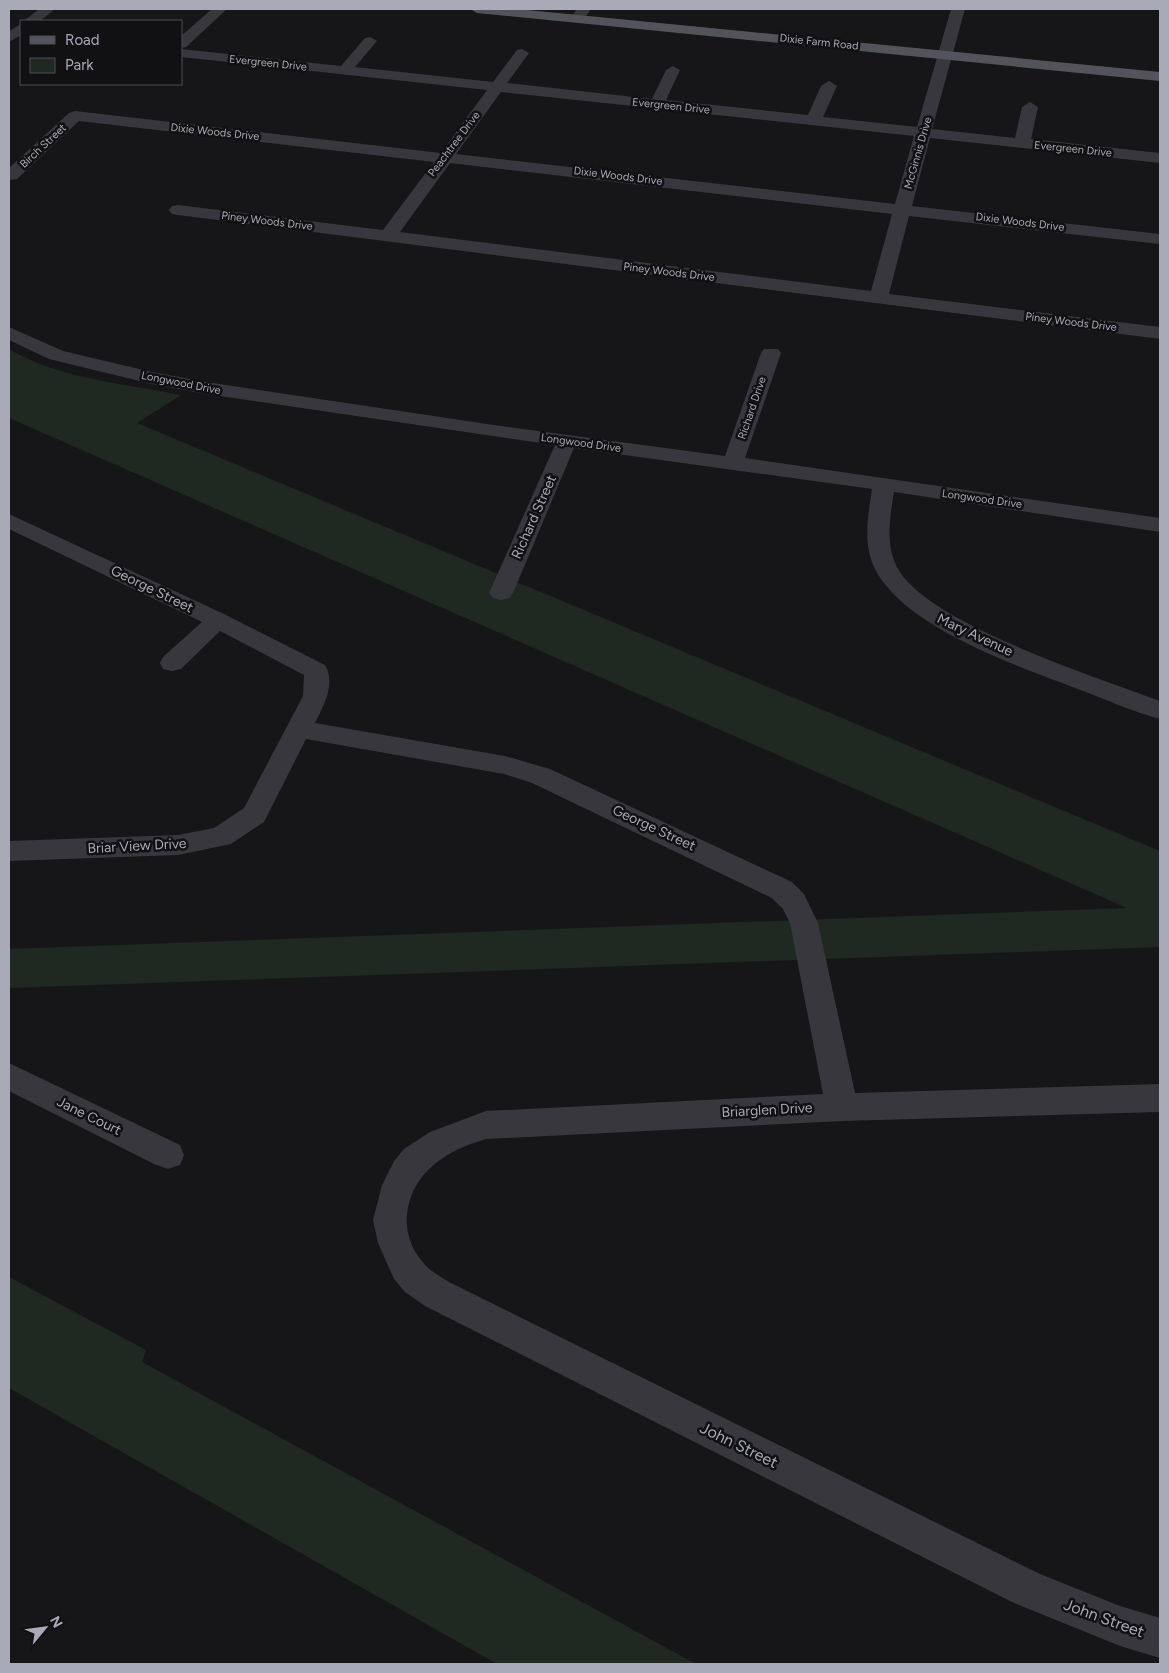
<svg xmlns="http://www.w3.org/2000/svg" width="1169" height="1673" font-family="Figtree,sans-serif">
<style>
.green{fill:#202822}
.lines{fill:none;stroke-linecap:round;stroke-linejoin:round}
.minor{fill:#37373d;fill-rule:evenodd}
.major{fill:#53535c;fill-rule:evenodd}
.labels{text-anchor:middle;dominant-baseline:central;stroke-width:5;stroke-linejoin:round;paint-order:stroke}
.far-street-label{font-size:11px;fill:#a8aab7;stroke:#111113}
.street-label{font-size:14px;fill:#a8aab7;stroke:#111113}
.near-street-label{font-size:16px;fill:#a8aab7;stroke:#111113}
</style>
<rect width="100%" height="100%" fill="#161618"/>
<g class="green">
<path d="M9,349C56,378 126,384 181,395L137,423L1160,851V947L9,988V949L1127,908L9,418Z"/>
<path d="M9,1277L146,1350L142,1362L696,1664H497L9,1388Z"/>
</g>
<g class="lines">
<g class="minor">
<path d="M39,9H55L40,21H24Z"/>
<path d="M212,9H227L186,47L181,48V36Z"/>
<path d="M577,9H591L582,22L577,23L570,19Z"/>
<path d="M951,9H965L932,129L1015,138L1022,107L1030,102L1038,107L1031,139L1160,153V163L930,138L912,206L1160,234V244L909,216L889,294L1160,327V339L178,215L172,214L169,210L172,206L178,205L383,230L434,162L79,121L17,179L9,180V168L69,113L75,111L441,153L487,90L181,57V49L341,66L365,38L370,37L377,41L355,67L493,82L517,50L522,49L529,53L507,83L652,99L666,70L673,66L680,70L666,100L808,115L821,86L829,81L837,86L823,117L917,127ZM501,92L914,136L895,204L456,154ZM450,163L892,214L871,291L400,232Z"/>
<path d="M21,24V35L9,42V31Z"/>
<path d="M9,327L63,351L152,372L206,382L494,425L725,456L761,353L764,349H778L781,353L745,458L1160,518V532L894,492C890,517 885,543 897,567C925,623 1100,678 1160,701V719C1133,712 1105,699 1078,689C1018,666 908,629 876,571C862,545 868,516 872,489L574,448L513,593L509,598L501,600L493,598L489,593L555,445L206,394L152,384L49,359L9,340Z"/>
<path d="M9,514L226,615L325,665C336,684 324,705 315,723L505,756L550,769L792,882L804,894L818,923L855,1093L1160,1084V1112L842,1121L486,1139C448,1150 412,1171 407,1214C405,1230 411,1249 422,1261C429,1271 440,1276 449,1282L1040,1574L1120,1606L1160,1618V1658L1120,1646L1014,1603L425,1306L405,1292L394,1279L378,1243L373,1220L382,1185L394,1161L404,1149L430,1132L486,1111L823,1094L790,923L783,909L772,898L532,783L504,774L306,739L264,822L231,844L178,855L9,861V841L178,835L214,828L244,808L303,696L304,675L220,631L181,669L172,671L163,669L160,663L163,657L202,622L9,529Z"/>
<path d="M9,1063L180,1145L184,1155L180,1165L168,1169L156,1165L9,1091Z"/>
</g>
<path class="major" d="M470,9H517L1160,72V81L477,13Z"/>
</g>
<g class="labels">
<g class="far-street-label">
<text transform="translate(819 42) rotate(6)">Dixie Farm Road</text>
<text transform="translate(268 63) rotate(6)">Evergreen Drive</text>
<text transform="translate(671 106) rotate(6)">Evergreen Drive</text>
<text transform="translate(215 132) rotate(6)">Dixie Woods Drive</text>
<text transform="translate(454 144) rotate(-53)">Peachtree Drive</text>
<text transform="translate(43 146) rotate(-43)">Birch Street</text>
<text transform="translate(1073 149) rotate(6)">Evergreen Drive</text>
<text transform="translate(918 153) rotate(-74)">McGinnis Drive</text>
<text transform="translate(618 176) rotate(7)">Dixie Woods Drive</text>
<text transform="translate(267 221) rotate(7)">Piney Woods Drive</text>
<text transform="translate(1020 222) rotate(7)">Dixie Woods Drive</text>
<text transform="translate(669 272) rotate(7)">Piney Woods Drive</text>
<text transform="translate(1071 322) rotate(7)">Piney Woods Drive</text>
<text transform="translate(181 383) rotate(11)">Longwood Drive</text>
<text transform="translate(752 408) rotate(-71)">Richard Drive</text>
<text transform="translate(581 443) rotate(8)">Longwood Drive</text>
<text transform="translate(982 499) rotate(8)">Longwood Drive</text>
</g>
<g class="street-label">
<text transform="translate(534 517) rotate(-66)">Richard Street</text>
<text transform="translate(152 589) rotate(26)">George Street</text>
<text transform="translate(975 635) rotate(25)">Mary Avenue</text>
<text transform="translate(654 828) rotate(25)">George Street</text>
<text transform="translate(137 846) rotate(-3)">Briar View Drive</text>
<text transform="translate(767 1110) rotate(-3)">Briarglen Drive</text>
<text transform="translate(89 1116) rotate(26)">Jane Court</text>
</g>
<g class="near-street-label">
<text transform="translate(739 1445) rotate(26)">John Street</text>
<text transform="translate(1104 1618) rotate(20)">John Street</text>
</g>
</g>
<rect width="1169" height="1673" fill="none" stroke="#a8aab7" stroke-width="20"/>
<rect x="20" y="20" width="162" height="65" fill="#111113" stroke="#4d4e55"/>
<rect x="30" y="36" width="25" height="8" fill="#53535c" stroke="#4d4e55"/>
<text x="65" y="45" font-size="15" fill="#a8aab7">Road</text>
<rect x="30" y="58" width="25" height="15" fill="#202822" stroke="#4d4e55"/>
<text x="65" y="70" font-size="15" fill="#a8aab7">Park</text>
<g transform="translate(45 1628) rotate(61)" stroke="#111113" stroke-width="4" paint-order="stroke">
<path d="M0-4L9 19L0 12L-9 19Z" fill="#a8aab7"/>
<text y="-8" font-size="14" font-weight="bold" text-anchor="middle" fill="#a8aab7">N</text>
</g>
</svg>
